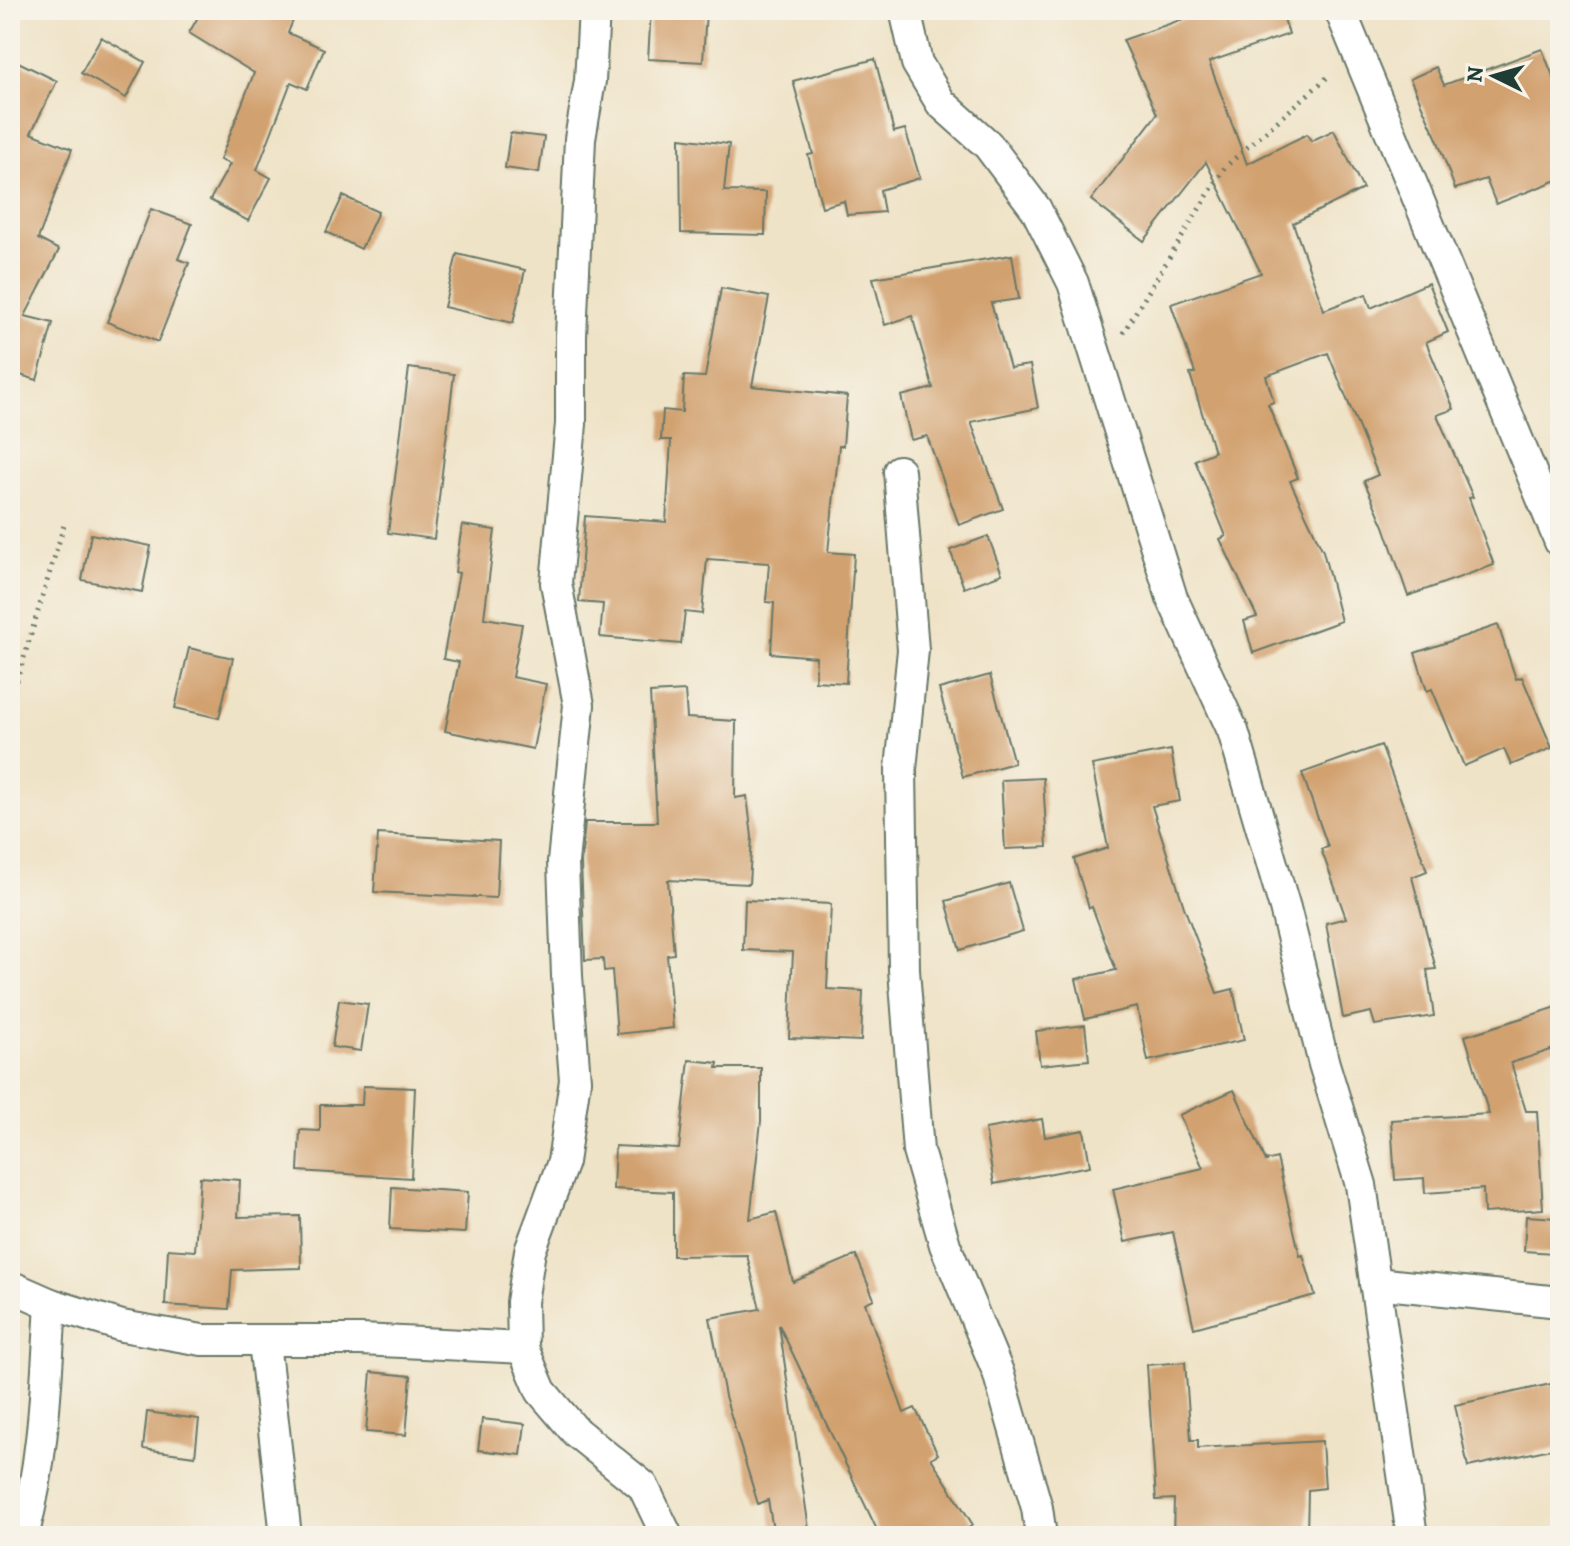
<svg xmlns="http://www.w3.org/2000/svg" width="1570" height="1546" font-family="Alegreya,serif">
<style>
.building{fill:#d2a170}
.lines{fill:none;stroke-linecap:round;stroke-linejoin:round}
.street-casing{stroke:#687767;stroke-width:34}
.path{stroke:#687767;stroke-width:5;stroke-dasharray:2 6;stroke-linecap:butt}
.street{stroke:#fff;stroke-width:30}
</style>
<rect width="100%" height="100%" fill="#f7f3e8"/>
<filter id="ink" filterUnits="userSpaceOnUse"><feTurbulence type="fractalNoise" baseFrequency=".0125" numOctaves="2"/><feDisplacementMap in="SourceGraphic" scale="16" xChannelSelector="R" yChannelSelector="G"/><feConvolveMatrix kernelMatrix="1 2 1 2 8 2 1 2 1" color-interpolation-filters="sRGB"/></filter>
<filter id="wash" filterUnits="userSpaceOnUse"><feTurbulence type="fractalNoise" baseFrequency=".006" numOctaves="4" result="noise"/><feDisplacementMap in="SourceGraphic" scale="32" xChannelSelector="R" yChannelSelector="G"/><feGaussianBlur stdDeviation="1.8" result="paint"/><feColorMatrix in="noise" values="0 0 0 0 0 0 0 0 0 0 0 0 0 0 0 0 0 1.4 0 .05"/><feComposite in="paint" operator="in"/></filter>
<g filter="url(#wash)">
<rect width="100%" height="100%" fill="#efe3c7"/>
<g id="blocks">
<g class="building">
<path d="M202,10H297L288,33L324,49L307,89L291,82L257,170L271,178L248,221L210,200L230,164L220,160L254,73L189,33Z"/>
<path d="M651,10H706L703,62L648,59Z"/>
<path d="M1209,10H1281L1289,34L1209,62L1247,164L1307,134L1311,141L1334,130L1363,189L1293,223L1324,310L1366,294L1371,308L1428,283L1448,332L1426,342L1454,409L1437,415L1473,497L1469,498L1494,565L1408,596L1384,526L1364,481L1378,475L1328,353L1266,376L1274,402L1268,404L1298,478L1290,481L1323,551L1341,621L1253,653L1244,621L1257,617L1220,539L1226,536L1195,460L1214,452L1190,374L1195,373L1171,304L1261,273L1206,162L1144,241L1091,200L1157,114L1123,40Z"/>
<path d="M101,37L145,62L126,98L81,73Z"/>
<path d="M1542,49L1560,93V179L1496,204L1486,179L1455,189L1437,139L1410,79L1436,67L1444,85Z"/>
<path d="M10,58L57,81L31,133L72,149L38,239L59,250L25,316L53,323L37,380L10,372Z"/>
<path d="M875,59L894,132L905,129L920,178L880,190L884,212L847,215L844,201L822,207L808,155L813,154L793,81Z"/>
<path d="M510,133L544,137L539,173L505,168Z"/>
<path d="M680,138L729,144L724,191L766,192L765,235L681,233Z"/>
<path d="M343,196L378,212L361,249L326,232Z"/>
<path d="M151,209L192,224L178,259L189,263L158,342L107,322Z"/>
<path d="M457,254L525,270L513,323L444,307Z"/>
<path d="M1012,255L1019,299L991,303L1010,368L1030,365L1038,408L971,422L1003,509L959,525L927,436L911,440L901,396L933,388L912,316L885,325L873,278Z"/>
<path d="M721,288L769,297L752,386L847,396L843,446H839L828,552L854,554L846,683L815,681L816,657L771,653L774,603L766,602L769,563L707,559L702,614L685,612L681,644L600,637L603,604L579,602L585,516L666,522L671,440H661L663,410L682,412L684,376L705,377Z"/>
<path d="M409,368L454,374L434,539L388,533Z"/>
<path d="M462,525L495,530L484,618L522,624L512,677L546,684L533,749L445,731L459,662L443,659L459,573L455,572Z"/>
<path d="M91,534L151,546L142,592L82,580Z"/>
<path d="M988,536L1002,574L964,588L950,550Z"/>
<path d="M1498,625L1516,679L1522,677L1552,748L1511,765L1504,749L1464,766L1432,689L1427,691L1415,653Z"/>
<path d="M189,648L233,658L219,718L175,708Z"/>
<path d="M990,675L1014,763L963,777L939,689Z"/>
<path d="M685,691L687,718L736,721L735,798L747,796L752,837L749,884L668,880L674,954L667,955L673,1028L617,1034L612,970L604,971L603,959L585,960L581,863L585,822H657L650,693Z"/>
<path d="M1381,745L1427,871L1412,877L1436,969L1427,970L1434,1016L1375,1025L1371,1012L1343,1018L1326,923L1346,918L1321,849L1328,847L1302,773Z"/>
<path d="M1171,750L1180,801L1152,806L1184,907L1217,993L1233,989L1244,1040L1148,1061L1137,1007L1085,1019L1076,979L1116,970L1092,907L1089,908L1074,859L1108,848L1092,765Z"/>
<path d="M1043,778L1047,847L1005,849L1001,780Z"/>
<path d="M378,834L499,841L496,898L374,892Z"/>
<path d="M1009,883L1023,931L960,950L946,901Z"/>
<path d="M745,900L831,904L827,989L863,991L861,1041L789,1038L793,952L743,950Z"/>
<path d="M339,1000L368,1004L361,1051L332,1047Z"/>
<path d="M1560,1006V1047L1511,1063L1526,1111H1537L1543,1209L1484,1213L1483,1189L1425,1193L1424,1178L1395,1180L1391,1120L1489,1114L1465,1036Z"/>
<path d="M1085,1025L1089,1060L1040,1065L1036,1031Z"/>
<path d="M689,1060L718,1063L717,1068H761V1121L750,1219L776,1212L793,1282L856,1255L874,1299L865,1303L904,1413L915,1408L938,1454L931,1458L973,1525L956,1536H880L779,1325L810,1536H774L768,1500L758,1504L725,1396L710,1318L760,1309L747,1255L673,1256V1192L613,1189L615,1146L679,1149Z"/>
<path d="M363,1086L415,1088L411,1178L298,1171L300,1130L320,1131V1105H362Z"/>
<path d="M1234,1090L1266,1161L1277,1158L1300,1256L1303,1255L1315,1295L1194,1328L1173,1232L1125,1242L1113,1189L1203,1168L1179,1115Z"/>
<path d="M1042,1119L1045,1137L1084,1130L1090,1166L994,1184L985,1129Z"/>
<path d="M200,1177L240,1180L238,1217L300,1216L301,1268L232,1270L229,1309L165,1305L168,1249L195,1251Z"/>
<path d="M392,1187L468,1192L465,1233L390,1229Z"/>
<path d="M1526,1216L1556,1218L1554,1253L1524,1251Z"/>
<path d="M1185,1362L1191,1440H1198V1448L1322,1441L1325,1488L1308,1490L1307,1536H1173L1174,1499L1156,1500L1147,1365Z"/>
<path d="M371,1372L411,1376L406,1435L366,1432Z"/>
<path d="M1560,1382V1447L1468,1467L1455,1405Z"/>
<path d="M147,1412L199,1419L195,1456L143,1449Z"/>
<path d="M482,1419L525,1424L521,1455L478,1450Z"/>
</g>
</g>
</g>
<g filter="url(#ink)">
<use href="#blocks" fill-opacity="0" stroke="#687767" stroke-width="2"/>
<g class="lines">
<defs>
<g id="street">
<path d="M594,10L590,81L580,139L571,336V424L556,583L579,705L563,862L567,976L575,1080L563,1162L530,1251L522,1302L523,1348L541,1391L576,1432L643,1486L667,1536"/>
<path d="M905,10L917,63L941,103L988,145L1036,209L1073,283L1172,598L1233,731L1285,908L1324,1064L1361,1185L1412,1536"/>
<path d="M1340,10L1560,542"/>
<path d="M899,471L913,650L901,769L904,970L918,1151L945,1245L998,1372L1037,1508L1041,1536"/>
<path d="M1375,1283L1560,1302"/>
<path d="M10,1286L51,1304L122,1326L202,1340H361L523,1348"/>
<path d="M264,1342L286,1536"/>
<path d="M23,1536C44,1461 46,1382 51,1304"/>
</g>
</defs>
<use href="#street" class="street-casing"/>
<g class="path">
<path d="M1123,333L1225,167L1330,75"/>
<path d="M10,704L64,525"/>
</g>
<use href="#street" class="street"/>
</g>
</g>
<rect width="1570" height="1546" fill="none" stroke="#f7f3e8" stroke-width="40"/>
<g transform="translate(1494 76) rotate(275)" stroke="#f7f3e8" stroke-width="6" paint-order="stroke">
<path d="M0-6L14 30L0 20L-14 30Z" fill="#1f3d34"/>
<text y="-12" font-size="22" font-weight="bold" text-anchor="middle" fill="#1f3d34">N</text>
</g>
</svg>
